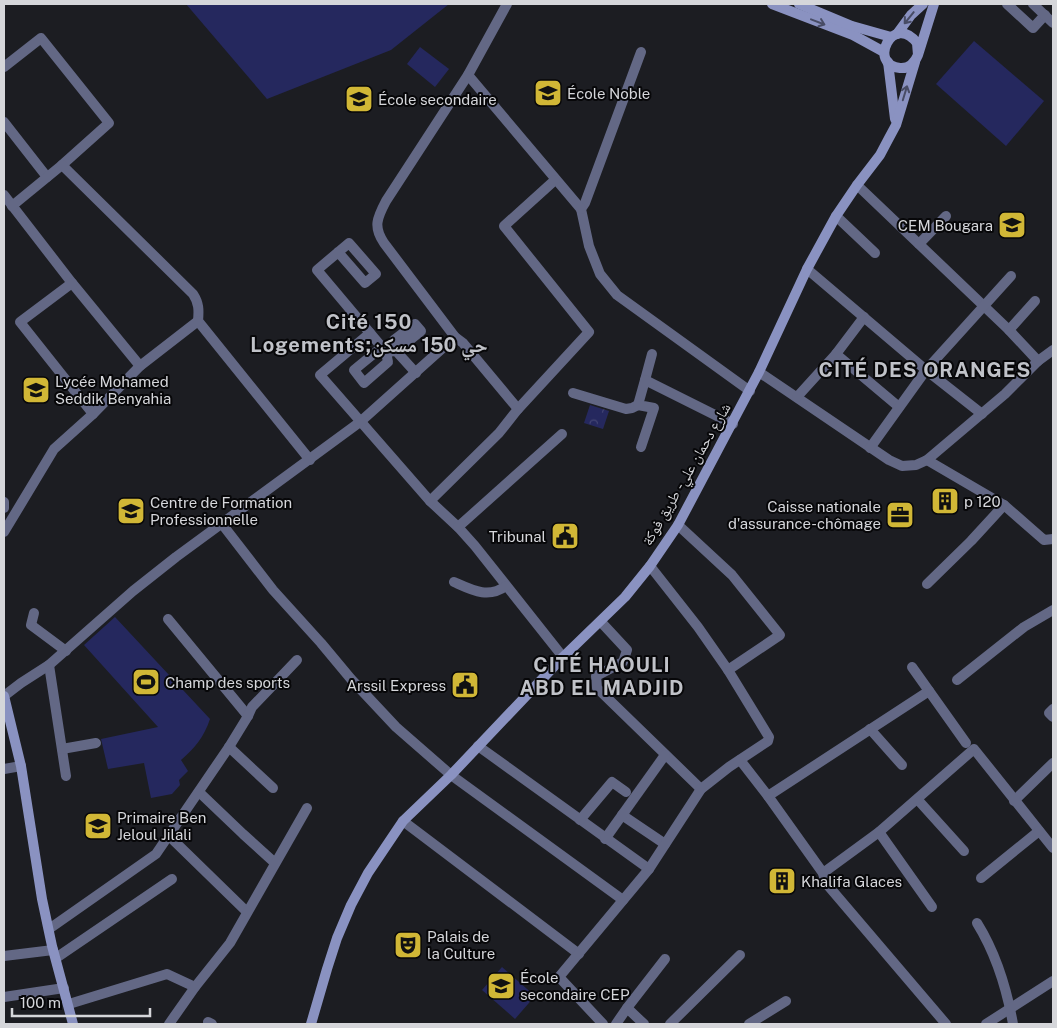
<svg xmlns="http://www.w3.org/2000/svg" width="1057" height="1028" font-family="'Public Sans','Noto Naskh Arabic',sans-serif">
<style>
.forest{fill:url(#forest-crowns)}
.garden{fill:#25285e}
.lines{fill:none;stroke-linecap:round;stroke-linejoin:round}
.minor{stroke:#636885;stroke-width:10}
.secondary{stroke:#8a92c1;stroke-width:10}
.oneway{stroke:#484c65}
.labels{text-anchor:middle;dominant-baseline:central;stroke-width:4;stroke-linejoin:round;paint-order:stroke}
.poi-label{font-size:15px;fill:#d5d6da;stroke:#070709;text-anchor:start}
.street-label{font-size:15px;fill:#d5d6da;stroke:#070709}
.district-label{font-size:20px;font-weight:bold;letter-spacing:1px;fill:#c0c2c8;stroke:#070709}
</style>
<defs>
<pattern id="forest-crowns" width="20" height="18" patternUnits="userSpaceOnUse" patternTransform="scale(1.25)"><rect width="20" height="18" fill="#25285e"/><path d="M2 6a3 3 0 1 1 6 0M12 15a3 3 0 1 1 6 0" fill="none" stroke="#444674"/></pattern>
</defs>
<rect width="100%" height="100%" fill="#1c1d22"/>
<path class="forest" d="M590,405L609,411L603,429L584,423Z"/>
<g class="garden">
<path d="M186,4H449L391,50L267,99Z"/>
<path d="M974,41L1044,101L1006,146L936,84Z"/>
<path d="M420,47L449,69L435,87L407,64Z"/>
<path d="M115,617L210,719C204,737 195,748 181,760L188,771L179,780L180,785L172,794L151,798L144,763L108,769L101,739L158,727L84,645Z"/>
<path d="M502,967L535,996L515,1019L482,990Z"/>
</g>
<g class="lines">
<g class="minor">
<path d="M1007,4L1033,28L1045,15"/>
<path d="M1033,4L1053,23"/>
<path d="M641,52L585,203L581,209L589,246L600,274L617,295L750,391"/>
<path d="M4,67L41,38L109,123L62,165"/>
<path d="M468,75L581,209"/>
<path d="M4,122L47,177"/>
<path d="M857,185L1009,330L1038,361"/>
<path d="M4,195L72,283L140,366"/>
<path d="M12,206L62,165L193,294C199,303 199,310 198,321L310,460"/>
<path d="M836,216L875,253"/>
<path d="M919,244L946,216"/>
<path d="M338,252L365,283L376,274L349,243L317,270L370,333L320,375L430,501L458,527L475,546L563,657"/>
<path d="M807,269L926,370L982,414"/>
<path d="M72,283L20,322L93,414"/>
<path d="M415,324L421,331L396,351L394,340Z"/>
<path d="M1009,330L1035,301"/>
<path d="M370,333L386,352L396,351L416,373"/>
<path d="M382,347L354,370L364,383L388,362L386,352"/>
<path d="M836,354L899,407"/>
<path d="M759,372L889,460L902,466L916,465L927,460L1005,394L1038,361L1053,350"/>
<path d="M645,380L652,354"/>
<path d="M573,393L626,409L632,408L638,405"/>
<path d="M797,397L836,354L864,317"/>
<path d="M518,409L589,332L504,226L555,180"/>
<path d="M641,447L654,408L638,405L645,380L733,424"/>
<path d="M870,448L926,370L1011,276"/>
<path d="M927,460L1004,505L1044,540L1053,539"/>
<path d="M430,501L499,433L518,409L463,343L455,337L384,243C373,227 377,218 386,201L468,75L507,4"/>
<path d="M4,502V508"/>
<path d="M222,524L273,590L321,643L351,679L396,727L451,775L623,900"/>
<path d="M678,525L732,575L780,635L728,670"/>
<path d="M458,527L562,434"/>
<path d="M4,532L54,449L93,414L140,366L198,321"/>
<path d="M454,582C472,590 488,599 506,586"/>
<path d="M927,584L971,541L1004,505"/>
<path d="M34,613L31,625L66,651"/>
<path d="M168,619L248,716"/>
<path d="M601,622L627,650L623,662L596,676L597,688L701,789"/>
<path d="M49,665L66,776"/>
<path d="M912,667L966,743"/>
<path d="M957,680L1024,627L1053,610"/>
<path d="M4,696L21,683L49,665L133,591L176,557L360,422L455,337"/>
<path d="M1053,709L1049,713L1053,717"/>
<path d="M870,729L902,765"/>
<path d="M478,746L649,869"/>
<path d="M229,747L273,788"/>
<path d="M62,749L96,743"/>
<path d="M740,760L768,796L823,873L825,882L946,1024"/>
<path d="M4,769L21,766"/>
<path d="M199,792L243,834L275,863"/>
<path d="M768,796L929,691"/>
<path d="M918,800L964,851"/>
<path d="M1014,801L1053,763"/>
<path d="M622,815L665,844"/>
<path d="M580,820L612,782L626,792"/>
<path d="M403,821L579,954"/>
<path d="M879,832L932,907"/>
<path d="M169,836L247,912"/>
<path d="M605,839L665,755"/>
<path d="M823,873L879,832L974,749L1053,848"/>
<path d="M981,878L1039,831"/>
<path d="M977,923C995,952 1007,990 1013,1024"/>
<path d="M49,929L156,854L229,747L248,716L252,707L297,660"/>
<path d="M4,956L53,950"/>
<path d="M56,958L172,879"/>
<path d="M4,997L64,988"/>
<path d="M69,1004L167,974L195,987"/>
<path d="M627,1008L665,959"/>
<path d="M208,1022L212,1024"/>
<path d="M169,1024L195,987L230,943L307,808"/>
<path d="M603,1024L559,977L649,869L701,789L729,767L768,741L769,737L728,670L698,627L650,566"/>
<path d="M616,1024L627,1008L644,1024"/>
<path d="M670,1024L740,955"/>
<path d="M749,1024L786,1001"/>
<path d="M986,1024L1053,981"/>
</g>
<g class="secondary">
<path d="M772,4L853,35L884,52"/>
<path d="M799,4L852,26L891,37"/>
<path d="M897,34L911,15L923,4"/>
<path d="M918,55L917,43C893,12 867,65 900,68C910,69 915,62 918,55L934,4"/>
<path d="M888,62L895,119"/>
<path d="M4,696L21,766L42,899L52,946L73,1024"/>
<path d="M311,1024L327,969L337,938L351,905L368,873L403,821L451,775L563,657L625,597L650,566L678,525L759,372L807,269L836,216L857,185L880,155L889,138L896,125L915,62"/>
</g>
</g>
<defs><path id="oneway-shaft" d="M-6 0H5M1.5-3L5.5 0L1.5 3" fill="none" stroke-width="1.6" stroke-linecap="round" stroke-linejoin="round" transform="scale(1.25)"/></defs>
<g class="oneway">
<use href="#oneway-shaft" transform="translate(909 18) rotate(129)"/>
<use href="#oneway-shaft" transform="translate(818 22) rotate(21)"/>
<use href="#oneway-shaft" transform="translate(905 93) rotate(-73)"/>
</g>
<defs>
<symbol id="school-square" viewBox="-11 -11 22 22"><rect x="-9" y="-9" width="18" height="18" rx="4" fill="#d1b736" stroke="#070709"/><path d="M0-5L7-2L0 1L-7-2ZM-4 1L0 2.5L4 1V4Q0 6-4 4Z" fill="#111"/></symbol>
<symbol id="building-square" viewBox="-11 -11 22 22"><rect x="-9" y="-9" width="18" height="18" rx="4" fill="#d1b736" stroke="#070709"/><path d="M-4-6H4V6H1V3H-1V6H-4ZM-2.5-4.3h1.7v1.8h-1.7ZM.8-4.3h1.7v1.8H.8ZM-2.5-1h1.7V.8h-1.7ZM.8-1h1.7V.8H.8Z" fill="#111"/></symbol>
<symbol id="university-square" viewBox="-11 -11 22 22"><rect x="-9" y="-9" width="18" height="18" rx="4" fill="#d1b736" stroke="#070709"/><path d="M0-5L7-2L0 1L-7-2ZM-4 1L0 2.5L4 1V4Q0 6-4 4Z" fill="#111"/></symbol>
<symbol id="office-square" viewBox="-11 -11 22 22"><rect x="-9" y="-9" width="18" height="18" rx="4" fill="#d1b736" stroke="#070709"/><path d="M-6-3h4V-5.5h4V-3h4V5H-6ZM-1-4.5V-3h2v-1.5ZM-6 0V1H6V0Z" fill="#111"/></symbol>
<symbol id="civic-square" viewBox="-11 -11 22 22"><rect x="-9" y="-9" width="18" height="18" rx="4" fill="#d1b736" stroke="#070709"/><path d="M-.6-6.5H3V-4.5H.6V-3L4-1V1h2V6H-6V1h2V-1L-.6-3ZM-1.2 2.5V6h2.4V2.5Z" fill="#111"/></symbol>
<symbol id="stadium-square" viewBox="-11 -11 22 22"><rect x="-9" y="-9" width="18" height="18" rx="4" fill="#d1b736" stroke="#070709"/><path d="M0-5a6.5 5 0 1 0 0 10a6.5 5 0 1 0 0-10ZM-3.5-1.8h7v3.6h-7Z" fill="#111"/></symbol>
<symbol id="theatre-square" viewBox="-11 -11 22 22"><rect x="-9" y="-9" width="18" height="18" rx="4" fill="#d1b736" stroke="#070709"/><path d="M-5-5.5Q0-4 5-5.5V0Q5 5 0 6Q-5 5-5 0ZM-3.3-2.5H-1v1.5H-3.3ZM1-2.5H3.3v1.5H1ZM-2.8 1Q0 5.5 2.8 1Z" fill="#111"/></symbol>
</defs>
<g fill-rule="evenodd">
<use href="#school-square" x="532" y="77" width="32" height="32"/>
<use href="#school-square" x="343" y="83" width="32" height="32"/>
<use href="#school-square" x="996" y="209" width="32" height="32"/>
<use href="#school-square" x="20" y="374" width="32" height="32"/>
<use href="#building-square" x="929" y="485" width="32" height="32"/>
<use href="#university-square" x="115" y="495" width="32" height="32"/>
<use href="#office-square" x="884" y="499" width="32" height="32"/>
<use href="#civic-square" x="549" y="520" width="32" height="32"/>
<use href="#stadium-square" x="130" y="666" width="32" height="32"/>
<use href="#civic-square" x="449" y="669" width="32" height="32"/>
<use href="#school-square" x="82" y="810" width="32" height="32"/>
<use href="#building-square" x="766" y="865" width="32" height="32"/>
<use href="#theatre-square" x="392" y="929" width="32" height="32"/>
<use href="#school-square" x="485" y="970" width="32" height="32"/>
</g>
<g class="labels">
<g class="poi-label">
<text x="567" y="93">École Noble</text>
<text x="378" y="99">École secondaire</text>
<text x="993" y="225" text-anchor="end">CEM Bougara</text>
<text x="55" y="381">Lycée Mohamed<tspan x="55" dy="17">Seddik Benyahia</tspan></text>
<text x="964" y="501">p 120</text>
<text x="150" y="502">Centre de Formation<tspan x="150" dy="17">Professionnelle</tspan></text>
<text x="881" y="506" text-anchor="end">Caisse nationale<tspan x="881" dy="17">d'assurance-chômage</tspan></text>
<text x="546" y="536" text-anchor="end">Tribunal</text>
<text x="165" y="682">Champ des sports</text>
<text x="446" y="685" text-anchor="end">Arssil Express</text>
<text x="117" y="817">Primaire Ben<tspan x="117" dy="17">Jeloul Jilali</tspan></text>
<text x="801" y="881">Khalifa Glaces</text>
<text x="427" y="936">Palais de<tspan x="427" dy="17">la Culture</tspan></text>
<text x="520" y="977">École<tspan x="520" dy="17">secondaire CEP</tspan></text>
</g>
<g class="street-label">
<text transform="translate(686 474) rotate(-60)">شارع دحمان علي - طريق فوكة</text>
</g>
<g class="district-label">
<text x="369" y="322">Cité 150<tspan x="369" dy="23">Logements;حي 150 مسكن</tspan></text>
<text x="925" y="370">CITÉ DES ORANGES</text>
<text x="602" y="665">CITÉ HAOULI<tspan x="602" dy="23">ABD EL MADJID</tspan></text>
</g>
</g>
<rect width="1057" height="1028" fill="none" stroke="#d5d6da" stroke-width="10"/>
<path d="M12 1008v8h138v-8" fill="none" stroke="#d5d6da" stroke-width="2.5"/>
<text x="20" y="1008" font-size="15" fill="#d5d6da" stroke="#070709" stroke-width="4" paint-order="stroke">100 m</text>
</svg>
